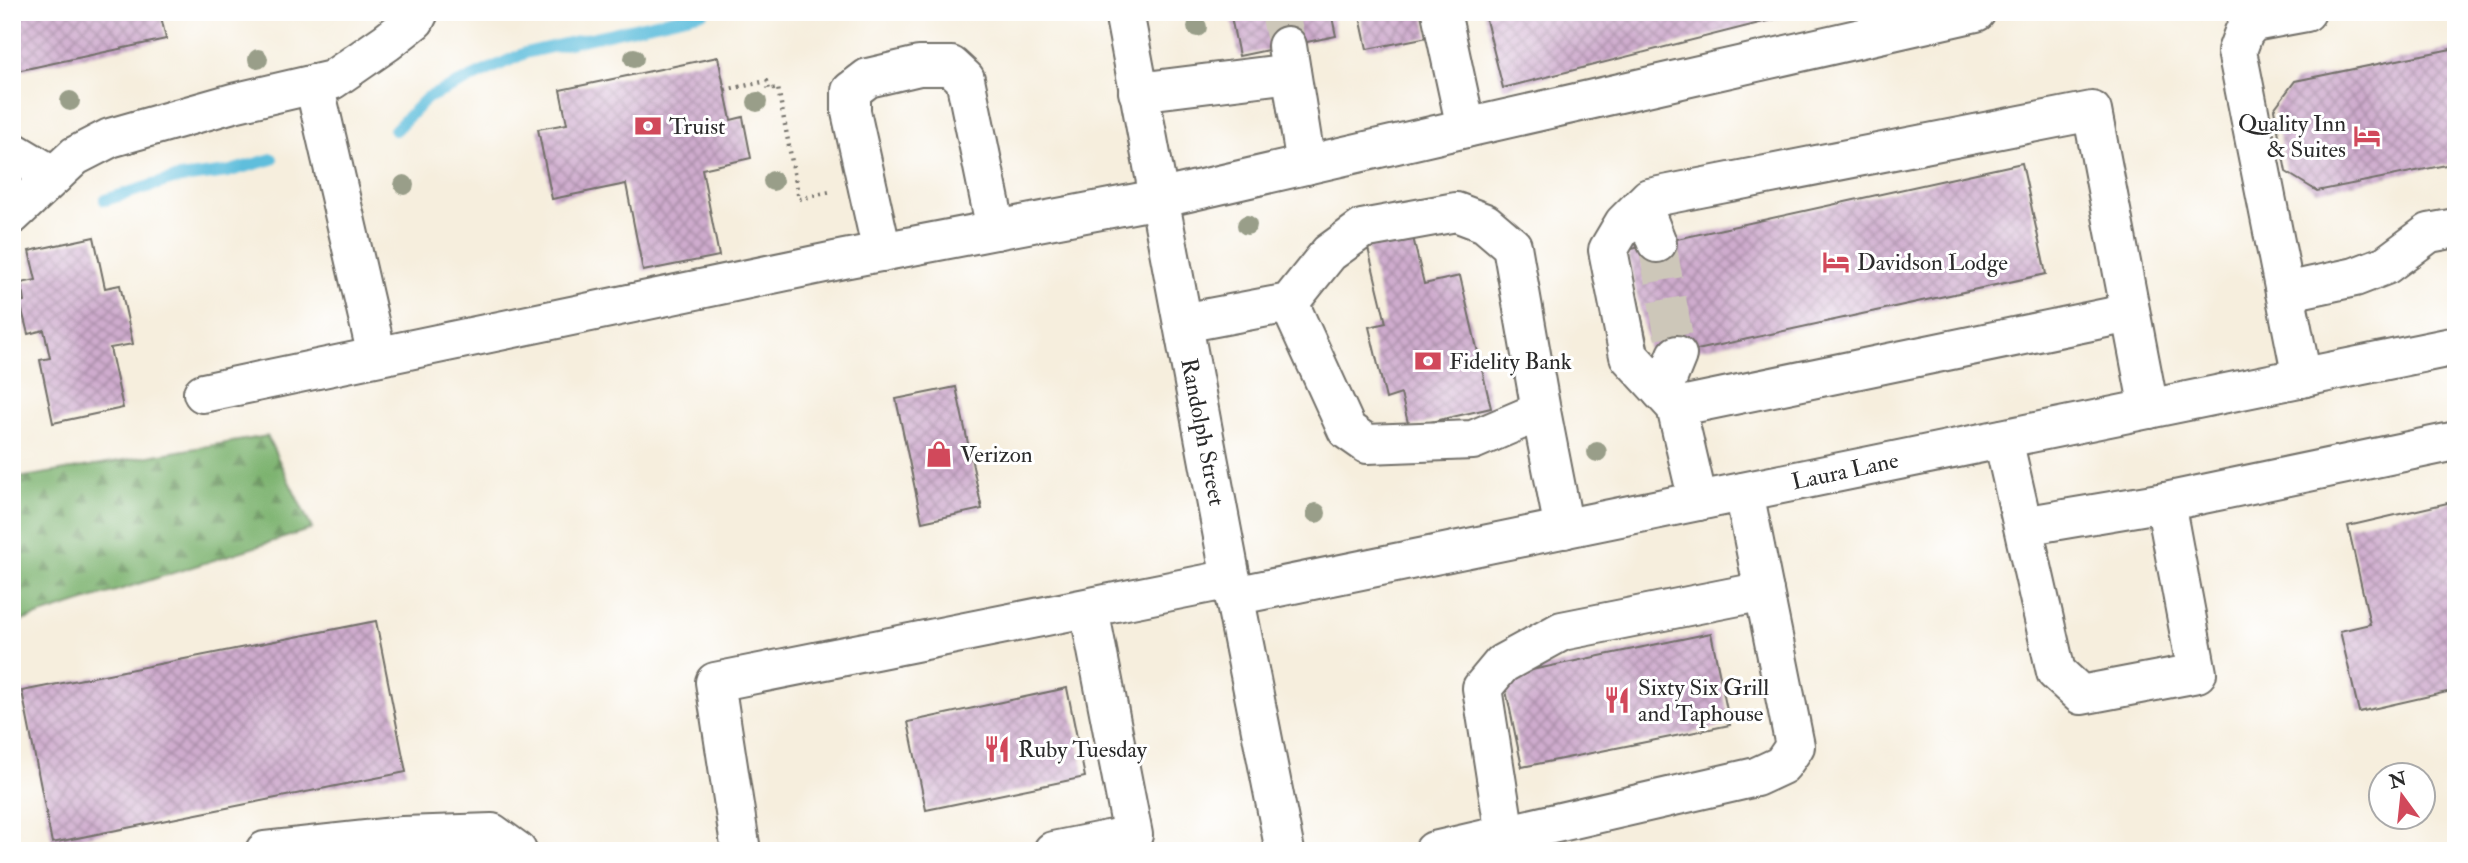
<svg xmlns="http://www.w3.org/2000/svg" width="2468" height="863" font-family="'IM FELL Double Pica',serif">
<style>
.forest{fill:url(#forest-firs);stroke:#546e4c;stroke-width:2}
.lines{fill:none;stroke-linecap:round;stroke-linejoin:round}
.stream{stroke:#5ebedc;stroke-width:12}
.building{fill:url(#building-cross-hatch)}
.minor-tunnel{stroke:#cdc7b9;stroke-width:38;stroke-dasharray:38 19;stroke-linecap:butt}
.minor-casing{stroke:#726f69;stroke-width:42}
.major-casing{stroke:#726f69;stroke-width:42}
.path{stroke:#726f69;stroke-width:4.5;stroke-dasharray:2 5;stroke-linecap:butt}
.minor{stroke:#fff;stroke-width:38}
.major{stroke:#fff;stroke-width:38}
.tree{fill:#999e89}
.labels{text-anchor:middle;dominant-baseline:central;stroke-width:6;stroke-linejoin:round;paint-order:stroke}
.poi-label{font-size:23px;fill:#2b2b2b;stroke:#fff;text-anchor:start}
.street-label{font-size:23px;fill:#2b2b2b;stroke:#fff}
</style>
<defs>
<pattern id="forest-firs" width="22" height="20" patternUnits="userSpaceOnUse" patternTransform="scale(1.75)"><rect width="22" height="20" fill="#7cb26e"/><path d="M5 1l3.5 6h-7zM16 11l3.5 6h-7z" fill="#66915b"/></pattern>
<pattern id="building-cross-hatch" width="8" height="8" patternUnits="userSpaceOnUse" patternTransform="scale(1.75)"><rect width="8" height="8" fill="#cfacce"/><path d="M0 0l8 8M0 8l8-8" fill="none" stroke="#a88ca7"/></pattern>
</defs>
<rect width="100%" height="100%" fill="#fff"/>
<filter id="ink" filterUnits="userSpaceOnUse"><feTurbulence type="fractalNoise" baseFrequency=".0143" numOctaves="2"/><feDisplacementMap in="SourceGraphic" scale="14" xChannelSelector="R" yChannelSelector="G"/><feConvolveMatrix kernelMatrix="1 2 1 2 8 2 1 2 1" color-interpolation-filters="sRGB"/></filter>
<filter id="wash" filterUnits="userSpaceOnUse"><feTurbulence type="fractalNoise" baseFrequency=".00686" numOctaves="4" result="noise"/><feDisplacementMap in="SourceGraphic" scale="28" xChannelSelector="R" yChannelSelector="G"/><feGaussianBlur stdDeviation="1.57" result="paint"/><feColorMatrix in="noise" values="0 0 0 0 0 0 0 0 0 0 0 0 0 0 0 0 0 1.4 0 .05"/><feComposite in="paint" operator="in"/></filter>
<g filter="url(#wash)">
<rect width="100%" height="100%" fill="#f6eedd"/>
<path class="forest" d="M267,436L312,529L12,624V479Z"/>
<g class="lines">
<g class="stream">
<path d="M395,130L427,98L525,53L704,12"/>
<path d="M105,200L173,179L227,172L272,159"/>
</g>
</g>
<g id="blocks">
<g class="building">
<path d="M12,12H160L166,39L12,72Z"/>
<path d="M1230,12H1331L1336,36L1239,56Z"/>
<path d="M1359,12H1424L1428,37L1367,49Z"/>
<path d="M1484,12H1799V13L1503,88Z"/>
<path d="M2456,48V163L2317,191L2286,172L2274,109L2295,81Z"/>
<path d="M718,57L731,120L743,117L751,158L702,169L719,256L643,271L626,184L552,199L538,129L567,124L560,90Z"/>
<path d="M2022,163L2046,274L1651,360L1627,250Z"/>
<path d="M1412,233L1424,284L1460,276L1491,408L1409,427L1401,394L1386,399L1369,327L1386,323L1367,244Z"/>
<path d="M94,237L105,288L120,285L133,344L110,348L123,408L53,423L40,360L50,358L44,330L28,334L20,302L24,301L21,283L36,280L29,251Z"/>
<path d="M956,387L982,509L922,522L896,399Z"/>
<path d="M2456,501V690L2359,712L2340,631L2370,624L2348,526Z"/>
<path d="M376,621L406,772L52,843L22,691Z"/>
<path d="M1711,633L1730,725L1522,767L1503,676Z"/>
<path d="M1067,688L1085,777L926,810L908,722Z"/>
</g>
</g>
</g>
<g filter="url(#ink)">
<use href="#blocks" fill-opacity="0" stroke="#726f69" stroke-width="2"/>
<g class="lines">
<g class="minor-tunnel">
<path d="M1280,12L1287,46"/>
<path d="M1657,243L1677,355"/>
</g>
<defs>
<g id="minor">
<path d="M1287,46L1306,165"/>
<path d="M314,84L377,356"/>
<path d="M1138,92L1291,73"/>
<path d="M1466,128L1976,12"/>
<path d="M12,151L54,176"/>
<path d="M1642,205L1657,243"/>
<path d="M12,215L75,156L110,138L233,103L332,80L387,42L415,20L419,12"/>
<path d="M882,252L851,112V91L868,78L919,66H951L965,79L996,230"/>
<path d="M2285,292L2355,277L2386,265L2429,233L2456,228"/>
<path d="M1183,323L1289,303L1329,253L1362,229L1456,212L1485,223L1512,246L1541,411L1473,440L1367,444L1347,430L1289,303"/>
<path d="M2302,378L2237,51L2244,32L2253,22L2306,12"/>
<path d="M1662,392L1677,355"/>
<path d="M203,393L844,259L1158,199L1466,128L1441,12"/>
<path d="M1676,407L2130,313"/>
<path d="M1541,411L1564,529"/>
<path d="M2003,439L2056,672L2081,695L2197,673L2165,502L2023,526"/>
<path d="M1698,501L1676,407L1629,356L1608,250L1624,223L1649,198L2092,111L2149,409"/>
<path d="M2165,502L2456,441"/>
<path d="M1234,596L2456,346"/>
<path d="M1505,835L1482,688L1502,664L1562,631L1764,591"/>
<path d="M265,851L403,836L492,833L517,851"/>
<path d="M741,851L715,682L1231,579"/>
<path d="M1053,851L1133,835L1089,609"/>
<path d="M1434,851L1756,777L1782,765L1795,746L1744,492"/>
</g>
<path id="major" d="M1124,12L1231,579L1285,851"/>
</defs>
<use href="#minor" class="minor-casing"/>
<use href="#major" class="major-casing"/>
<path class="path" d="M725,90L767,81L769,90L778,88L799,199L830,192"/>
<use href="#minor" class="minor"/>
<use href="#major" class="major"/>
</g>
<g class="tree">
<circle cx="1197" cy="27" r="10"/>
<circle cx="634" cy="58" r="10"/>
<circle cx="258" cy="59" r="10"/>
<circle cx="70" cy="101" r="10"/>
<circle cx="757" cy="102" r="10"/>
<circle cx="773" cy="181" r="10"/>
<circle cx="404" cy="185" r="10"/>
<circle cx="1247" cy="225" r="10"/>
<circle cx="1597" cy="452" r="10"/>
<circle cx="1316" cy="513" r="10"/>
</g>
</g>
<defs>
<symbol id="bank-bare" viewBox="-9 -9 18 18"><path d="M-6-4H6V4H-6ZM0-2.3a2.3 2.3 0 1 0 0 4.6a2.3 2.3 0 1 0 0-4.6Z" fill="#d1495b" stroke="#fff" stroke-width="2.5" paint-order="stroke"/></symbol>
<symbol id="hotel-bare" viewBox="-9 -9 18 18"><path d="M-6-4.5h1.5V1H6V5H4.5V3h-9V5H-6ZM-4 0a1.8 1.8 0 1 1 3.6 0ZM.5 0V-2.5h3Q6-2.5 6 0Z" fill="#d1495b" stroke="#fff" stroke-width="2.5" paint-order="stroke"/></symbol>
<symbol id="shop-bare" viewBox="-9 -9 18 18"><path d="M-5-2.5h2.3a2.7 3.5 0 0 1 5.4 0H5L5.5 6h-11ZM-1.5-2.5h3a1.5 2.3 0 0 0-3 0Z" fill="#d1495b" stroke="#fff" stroke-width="2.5" paint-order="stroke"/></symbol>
<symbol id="restaurant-bare" viewBox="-9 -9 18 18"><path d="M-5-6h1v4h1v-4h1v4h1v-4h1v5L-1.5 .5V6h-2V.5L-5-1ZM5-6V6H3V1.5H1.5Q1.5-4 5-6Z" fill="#d1495b" stroke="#fff" stroke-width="2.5" paint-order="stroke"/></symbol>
</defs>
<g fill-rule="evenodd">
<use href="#bank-bare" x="629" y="107" width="38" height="38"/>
<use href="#hotel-bare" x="2348" y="117" width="38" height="38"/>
<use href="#hotel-bare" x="1817" y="243" width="38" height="38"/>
<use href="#bank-bare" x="1409" y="342" width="38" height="38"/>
<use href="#shop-bare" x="920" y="435" width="38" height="38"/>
<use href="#restaurant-bare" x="1598" y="681" width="38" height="38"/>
<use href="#restaurant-bare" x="978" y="730" width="38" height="38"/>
</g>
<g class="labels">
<g class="poi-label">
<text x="2346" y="123" text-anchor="end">Quality Inn<tspan x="2346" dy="26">&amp; Suites</tspan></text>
<text x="669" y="126">Truist</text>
<text x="1857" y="262">Davidson Lodge</text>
<text x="1449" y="361">Fidelity Bank</text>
<text x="960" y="454">Verizon</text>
<text x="1638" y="687">Sixty Six Grill<tspan x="1638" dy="26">and Taphouse</tspan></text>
<text x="1018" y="749">Ruby Tuesday</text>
</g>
<g class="street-label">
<text transform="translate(1203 432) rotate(79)">Randolph Street</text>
<text transform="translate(1845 471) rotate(-12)">Laura Lane</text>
</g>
</g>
<rect width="2468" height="863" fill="none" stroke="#fff" stroke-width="42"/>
<g transform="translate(2402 796) rotate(345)"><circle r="33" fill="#ffffff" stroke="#aaaaaa" stroke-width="2"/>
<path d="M0-5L12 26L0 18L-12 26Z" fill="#d1495b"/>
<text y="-10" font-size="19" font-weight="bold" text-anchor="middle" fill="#2b2b2b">N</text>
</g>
</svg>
